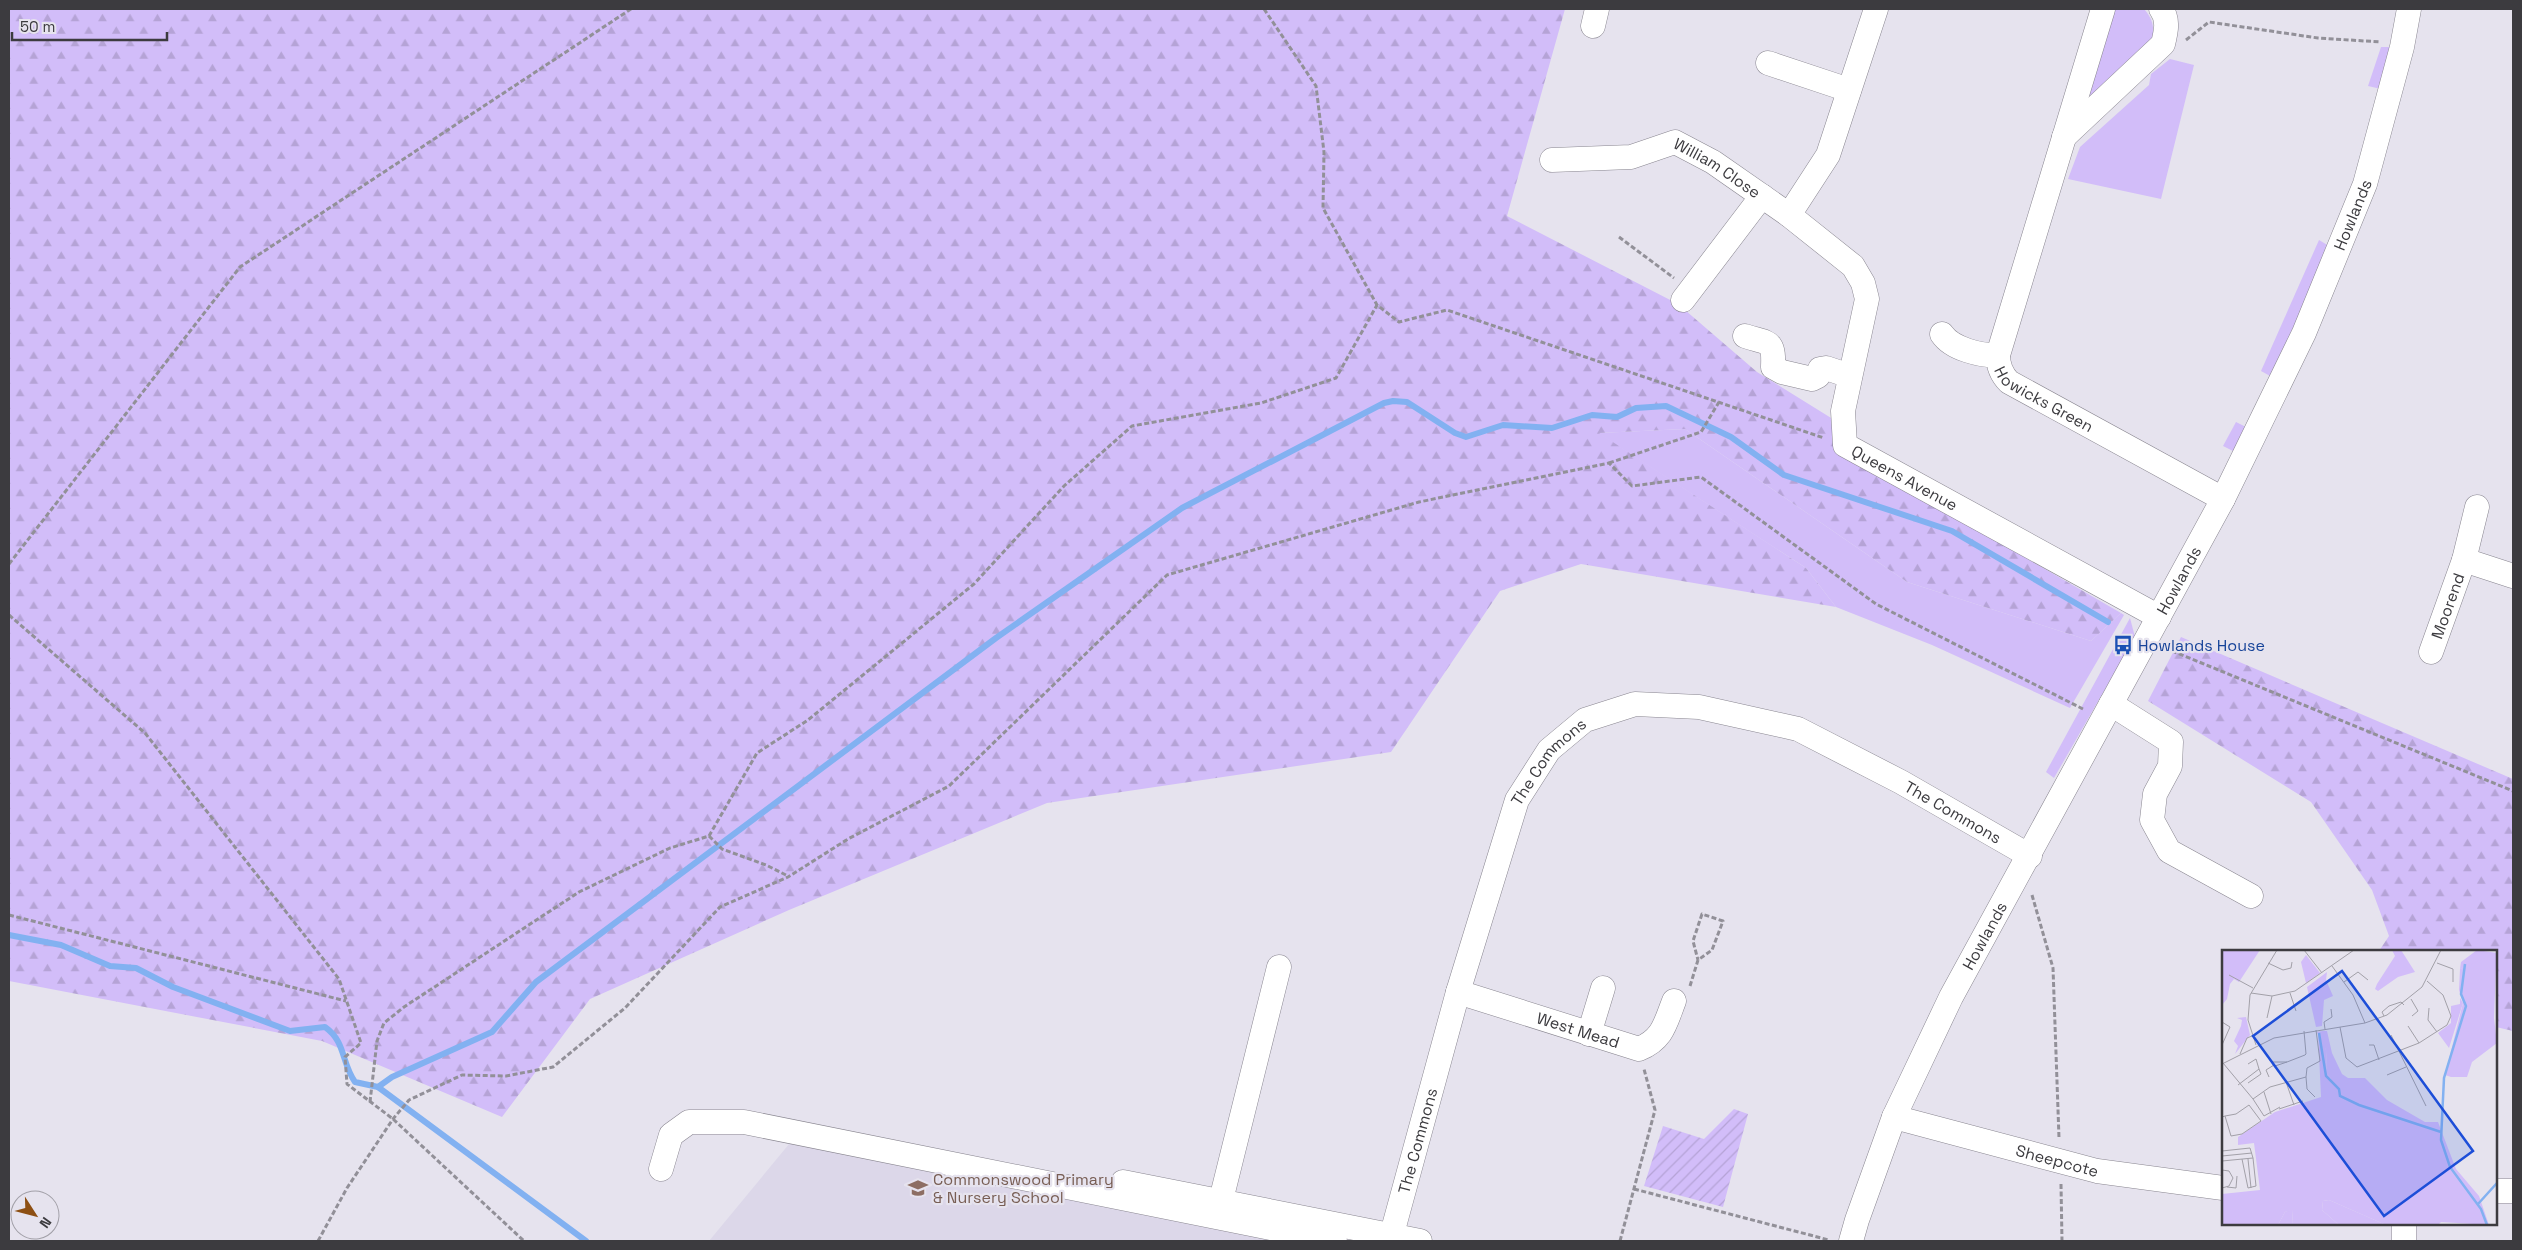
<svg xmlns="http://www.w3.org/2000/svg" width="2522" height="1250" font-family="'Space Grotesk',sans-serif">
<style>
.built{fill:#dcd7e9}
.grass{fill:#d2bdf9}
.forest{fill:url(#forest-firs)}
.garden{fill:url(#garden-furrows)}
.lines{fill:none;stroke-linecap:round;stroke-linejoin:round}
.stream{stroke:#82b1f1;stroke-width:6}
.minor-casing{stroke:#898690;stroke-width:25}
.path{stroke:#929098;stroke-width:3;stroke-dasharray:5 2.5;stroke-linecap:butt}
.minor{stroke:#fff;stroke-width:24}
.labels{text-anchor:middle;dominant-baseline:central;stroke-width:4.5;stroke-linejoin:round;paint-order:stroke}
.street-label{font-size:16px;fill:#3c3b3f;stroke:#e6e3ee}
.transit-label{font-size:16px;fill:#164399;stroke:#e6e3ee;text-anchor:start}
.education-label{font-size:16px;fill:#785e54;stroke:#e6e3ee;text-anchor:start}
.inset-river{fill:none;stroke:#82b1f1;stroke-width:2.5}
.inset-road{fill:none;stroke:#a2a0a8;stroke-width:1}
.view{fill:#1d4ed8;fill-opacity:0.15;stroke:#1d4ed8;stroke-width:2.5}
.inset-edge{fill:none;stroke:#3c3b3f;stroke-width:2.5}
</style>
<defs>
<pattern id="forest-firs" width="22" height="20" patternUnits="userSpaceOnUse" patternTransform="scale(1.25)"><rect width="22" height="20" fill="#d2bdf9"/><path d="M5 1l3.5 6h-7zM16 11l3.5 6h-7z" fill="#b5a3d6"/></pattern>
<pattern id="garden-furrows" width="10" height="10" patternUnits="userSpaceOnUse" patternTransform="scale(1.25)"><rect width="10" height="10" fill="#d2bdf9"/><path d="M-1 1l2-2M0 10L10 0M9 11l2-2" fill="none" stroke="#b5a3d6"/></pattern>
</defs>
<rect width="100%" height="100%" fill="#e6e3ee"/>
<path class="built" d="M799,1132L1104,1192L1352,1241H709Z"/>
<g class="grass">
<path d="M2114,9H2144C2152,18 2154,25 2153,37L2084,104Z"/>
<path d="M2381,47H2390L2381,89L2368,86Z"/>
<path d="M2170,59L2194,65L2161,199L2068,179L2080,147L2149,85L2151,74Z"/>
<path d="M2319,240L2329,246L2272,377L2261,371Z"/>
<path d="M2236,422L2248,428L2235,452L2223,446Z"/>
<path d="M1685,429L1907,582L2091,641L2121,613L2124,615L2070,708L1932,645L1836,607L1806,568L1598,433Z"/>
<path d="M2130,618L2135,637L2054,778L2046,772Z"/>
</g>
<g class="forest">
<path d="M9,9H1565L1507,216L1678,304L1757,372L1836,421L1839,450L2121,613L2091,641L1907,582L1685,429L1599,433L1806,568L1836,607L1581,564L1500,591L1391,752L1047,803L789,910L590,999L502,1117L322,1041L9,981Z"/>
<path d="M2181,637L2513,779V1031L2496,1027V951H2379L2389,936L2372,890L2311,802L2148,701Z"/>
</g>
<path class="garden" d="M1734,1109L1748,1114L1723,1207L1644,1186L1663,1126L1704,1139Z"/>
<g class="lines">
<g class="stream">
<path d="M9,935L61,945L110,966L136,968L173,987L290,1031L325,1027C346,1042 341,1062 355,1082L378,1087L586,1241"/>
<path d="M378,1087L392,1077L492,1032L536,982L996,638L1182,508L1384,403L1393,401L1407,402L1455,433L1466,437L1503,425L1552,428L1592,415L1617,417L1636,408L1666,406L1731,437L1784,475L1952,531L2108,622"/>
</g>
<defs>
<g id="minor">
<path id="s1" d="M1876,9L1828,155L1789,215L1853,266L1863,283L1867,299L1843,411L1845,445L2159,617"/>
<path id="s2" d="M2103,9L1998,355C1998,366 2001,374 2009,382L2223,499"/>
<path d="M1593,26L1597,9"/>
<path d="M1768,63L1849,90"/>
<path d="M2064,137L2163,44C2166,32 2169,19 2161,9"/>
<path id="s3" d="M1552,160L1631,157L1675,142L1713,162L1789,215"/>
<path d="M1683,300L1762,196"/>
<path d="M1942,334C1952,349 1981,356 1998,355"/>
<path d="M1745,336C1769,344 1774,339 1773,367L1782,372L1812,379L1818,376L1820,369L1826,368L1850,376"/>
<path d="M2464,560L2513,576"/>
<path id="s4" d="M2431,652L2464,560L2477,507"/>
<path d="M2111,704L2171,742L2170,766L2155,794L2152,820L2169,851L2251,896"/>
<path id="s5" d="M1458,992L1639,1049C1663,1039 1665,1024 1674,1001"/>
<path d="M1589,1034L1603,988"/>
<path id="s6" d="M1894,1117L2097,1171L2223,1188"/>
<path d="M661,1169L671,1135L689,1122H744L1335,1241"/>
<path d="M1123,1182L1420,1241"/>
<path d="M2496,1191H2513"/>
<path d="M1221,1200L1279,967"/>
<path id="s7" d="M1390,1241L1458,992L1517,800L1549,750L1585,720L1635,704L1699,707L1798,729L1901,782L2030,856"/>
<path id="s8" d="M1851,1241L1857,1220L1894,1117L1951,997L2223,499L2304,333L2365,184L2402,47L2409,9"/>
<path d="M2404,1241V1224"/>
</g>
</defs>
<use href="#minor" class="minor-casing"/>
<g class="path">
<path d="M1264,9L1316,86L1324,152L1323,208L1377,305L1399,322L1447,310L1824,438"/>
<path d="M2186,40L2209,22L2318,38L2381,42"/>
<path d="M1619,237L1674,278"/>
<path d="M1609,463L1701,432L1719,402"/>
<path d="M9,564L240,267L631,9"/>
<path d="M9,615L145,733L339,979L361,1043L345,1057L347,1084L393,1119L524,1241"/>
<path d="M2165,648L2513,791"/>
<path d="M709,836L722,849L766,865L788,876"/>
<path d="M2032,895L2053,968L2059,1138"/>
<path d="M9,915L346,1001"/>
<path d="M1690,986L1698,960L1712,950L1723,921L1702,914L1693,941L1698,960"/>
<path d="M370,1102L377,1041L384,1023L404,1007L579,892L670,848L709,836L757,753L808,720L974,584L1064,486L1132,426L1261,403L1336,378L1377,305"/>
<path d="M2061,1184L2062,1241"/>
<path d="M1634,1189L1829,1240"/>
<path d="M318,1241L347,1188L393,1119L409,1100L462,1075L506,1076L553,1067L625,1008L720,907L788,877L848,839L949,786L1167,575L1419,502L1609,463L1632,486L1701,477L1876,604L2083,709"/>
<path d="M1620,1241L1655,1110L1644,1069"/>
</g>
<use href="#minor" class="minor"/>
</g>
<defs>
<symbol id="bus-bare" viewBox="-9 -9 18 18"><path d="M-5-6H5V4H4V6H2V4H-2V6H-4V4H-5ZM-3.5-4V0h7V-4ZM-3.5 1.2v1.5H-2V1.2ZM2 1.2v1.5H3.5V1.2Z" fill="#1a4fb4" stroke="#e6e3ee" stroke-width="2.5" paint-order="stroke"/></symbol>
<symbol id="school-bare" viewBox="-9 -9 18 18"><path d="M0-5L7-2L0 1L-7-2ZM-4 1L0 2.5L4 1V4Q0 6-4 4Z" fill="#8d6e63" stroke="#e6e3ee" stroke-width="2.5" paint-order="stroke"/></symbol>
</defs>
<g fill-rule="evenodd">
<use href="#bus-bare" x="2109" y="631" width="28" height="28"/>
<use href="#school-bare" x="904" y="1174" width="28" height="28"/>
</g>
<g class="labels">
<g class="street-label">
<text stroke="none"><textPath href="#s3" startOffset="175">William Close</textPath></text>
<text stroke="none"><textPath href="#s8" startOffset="1144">Howlands</textPath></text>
<text stroke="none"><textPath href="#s2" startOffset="430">Howicks Green</textPath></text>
<text stroke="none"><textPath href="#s1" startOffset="560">Queens Avenue</textPath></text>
<text stroke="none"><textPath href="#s8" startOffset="739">Howlands</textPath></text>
<text stroke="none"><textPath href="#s4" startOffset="49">Moorend</textPath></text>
<text stroke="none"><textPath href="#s7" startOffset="509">The Commons</textPath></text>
<text stroke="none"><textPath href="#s7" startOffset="959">The Commons</textPath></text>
<text stroke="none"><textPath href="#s8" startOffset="334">Howlands</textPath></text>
<text stroke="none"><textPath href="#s5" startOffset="126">West Mead</textPath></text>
<text stroke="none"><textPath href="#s7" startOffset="104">The Commons</textPath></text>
<text stroke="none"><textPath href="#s6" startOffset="169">Sheepcote</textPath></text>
</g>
<g class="transit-label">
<text x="2138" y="645">Howlands House</text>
</g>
<g class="education-label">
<text x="933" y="1179">Commonswood Primary<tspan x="933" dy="18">&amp; Nursery School</tspan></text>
</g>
</g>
<g transform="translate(2222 950)">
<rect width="275" height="275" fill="#e6e3ee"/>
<path d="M170,0H179L193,22L176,27L156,41L153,39L155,34L173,6ZM84,5L98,23L84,33L79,12ZM238,48L241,53L227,98L216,83L229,73V56L238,54ZM24,67L28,85L13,104L16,96L12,91L19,76L20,70L15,68ZM111,79L101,81H105L110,103V130L105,124L104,100L95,82ZM107,250L146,267L164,275H117L100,260L101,251ZM70,259L71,275H56L63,262Z" fill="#d2bdf9"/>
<path d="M269,3H274V17L272,68L275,93L250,112L245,127H229L223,125L241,53L237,40L238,19ZM105,22L104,30L111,46L102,50L100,76L94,77L85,37ZM96,83H99L104,100L105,123L109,129L110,103L120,124L126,128H143L165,150L203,172H216L234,219L257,246L267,275L219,272L216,275H164L107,250L101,251L100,260L117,275H71L70,260L63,262L56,275H0V244L38,240L32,193L16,195V187L53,162L99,147Z" fill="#d2bdf9"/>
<path d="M0,0H38L17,32L12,29L8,34L5,49L0,55ZM255,0L275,3L238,19L239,12Z" fill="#d2bdf9"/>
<path class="inset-river" d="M97,83L104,126L117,139L118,146L137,155L219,182M229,105L222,128L219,190L228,217L259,259L265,275M229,105L244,56L239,44L243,14M256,254L275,233"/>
<path class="inset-road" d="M82,0L100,23M46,13L61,20L69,18L70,12M215,13L231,19V32M110,16L131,45L143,73M7,25L31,38M122,32L136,22L146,30M29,43L50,46L73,41L132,0M68,43L74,61M189,49L196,61L190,66M207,58L206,70L215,82M162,66L160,62L167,56L179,52L182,55M45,68L50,46M0,72L8,77L0,95M186,76L197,93M118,77L124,108L135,117L197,93L225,75L229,66L221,45L205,31M103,79L102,72L110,67L109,59M169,85L204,156M34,95L26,70L28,45L55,0M147,95H152L157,110M18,104L25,88L30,86M65,112H50L53,116L65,112L83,105L84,104L82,81M1,113L31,149M0,114L52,88L143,73L165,65L200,37L219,0M26,114L34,109L37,119M165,125L184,117M47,127L44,120L52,115M84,127L85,139L93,147M64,132L72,155M16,135L37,119L39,124L26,133M42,142L49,164M58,157L42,166L31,149L48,137L84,127L85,118L98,111L94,80M57,159L81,151M0,167L3,166L14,164L27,155L39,171L20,184L9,186L3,166M0,201L28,198L31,208L0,211M0,206L30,203M20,209L26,238L34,236L31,208M26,209L29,238M0,220L7,221L11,228L7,236L0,238M5,237L14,238L15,226"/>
<path class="view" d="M120,21L251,201L162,266L31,86Z"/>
<rect width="275" height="275" class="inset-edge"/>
</g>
<rect width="2522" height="1250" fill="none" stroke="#3c3b3f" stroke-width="20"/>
<g transform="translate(35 1215) rotate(126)"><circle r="24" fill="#e6e3ee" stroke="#a2a0a8"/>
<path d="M0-4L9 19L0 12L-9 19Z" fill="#8d4f13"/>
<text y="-8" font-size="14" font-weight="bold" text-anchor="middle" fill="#3c3b3f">N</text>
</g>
<path d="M12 32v8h155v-8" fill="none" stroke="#3c3b3f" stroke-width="2.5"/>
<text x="20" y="32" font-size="15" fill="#3c3b3f" stroke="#e6e3ee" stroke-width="4" paint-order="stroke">50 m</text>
</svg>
